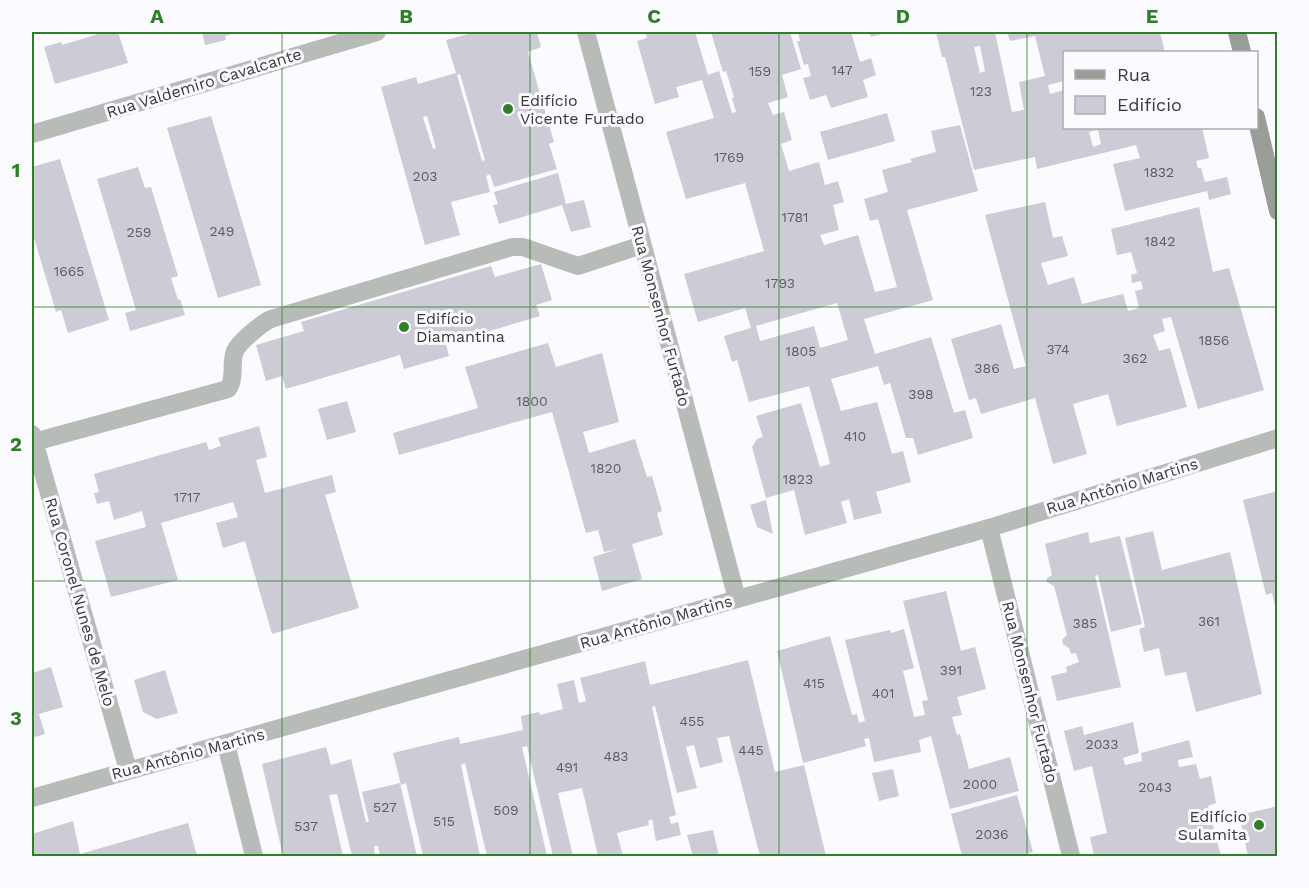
<svg xmlns="http://www.w3.org/2000/svg" width="1309" height="888" font-family="'Work Sans',sans-serif">
<style>
.building{fill:#cdcbd6;fill-rule:evenodd}
.lines{fill:none;stroke-linecap:round;stroke-linejoin:round}
.street{stroke:#b8bcb8;stroke-width:18}
.secondary{stroke:#989d97;stroke-width:18}
.grid{fill:none;stroke:#2f7e28;stroke-width:1.5;stroke-opacity:0.55}
.poi-dot{fill:#2f7e28;stroke:#fbfaff;stroke-width:2}
.labels{text-anchor:middle;dominant-baseline:central;stroke-width:6;stroke-linejoin:round;paint-order:stroke}
.number-label{font-size:14px;fill:#5e5d63}
.street-label{font-size:16px;fill:#39383d;stroke:#fbfaff}
.poi-label{font-size:16px;fill:#39383d;stroke:#fbfaff;text-anchor:start}
.neatline{fill:none;stroke:#2f7e28;stroke-width:2}
.grid-label{font-size:20px;text-anchor:middle;font-weight:bold;fill:#2f7e28}
</style>
<rect width="100%" height="100%" fill="#fbfaff"/>
<g class="building">
<path d="M97,32H118L128,63L55,84L44,47L61,42L62,45L98,34Z"/>
<path d="M202,32H238L225,36L226,40L205,45Z"/>
<path d="M476,32H537L541,47L528,52L554,142L549,144L557,169L494,187L490,174L486,176L490,192L451,202L460,235L425,245L381,87L416,77L418,84L456,73L446,40ZM460,74L485,160L482,161L457,75ZM427,116L436,148L433,149L423,117Z"/>
<path d="M645,32H695L708,75L719,71L732,113L736,112L732,98L734,97L726,71L723,72L711,32H790L801,69L782,75L788,97L768,103L773,115L784,112L792,140L781,144L789,171L819,162L825,185L838,181L844,202L833,205L839,230L820,235L824,245L858,235L875,292L897,287L878,219L870,221L864,199L888,192L882,170L912,162L910,159L936,152L931,131L960,125L978,191L907,210L933,300L864,319L875,354L931,337L954,413L965,410L973,438L918,455L913,438H906L890,383L884,385L878,366L831,379L841,411L877,402L892,454L903,451L911,482L876,492L882,513L854,520L849,499L841,502L847,523L805,535L794,490L766,498L752,447L757,439L763,437L756,416L801,403L820,467L830,464L828,455L809,386L749,402L737,360L732,362L724,336L751,328L745,308L698,322L684,274L764,251L745,183L686,199L666,132L714,118L702,80L676,87L679,97L655,104L637,41L647,38ZM837,303L848,340L820,348L814,326L760,341L756,326Z"/>
<path d="M798,32H851L860,62L871,58L876,75L863,80L868,97L831,108L826,95L810,100L803,78L811,76L808,64L804,65L797,41H800Z"/>
<path d="M869,32H890L871,37Z"/>
<path d="M936,32H995L1012,112L1024,110L1019,82L1045,76L1035,36L1010,41L1007,32H1160L1165,52H1064V81L1048,85L1050,94L1064,90V128H1202L1209,158L1196,161L1198,168H1201L1205,182L1227,177L1231,194L1209,200L1207,191L1125,211L1113,164L1140,158L1136,145L1037,169L1035,157L974,170L945,57H942ZM980,46L985,71L980,73L974,47ZM1098,130L1101,144L1093,147L1089,132Z"/>
<path d="M887,113L895,141L828,160L820,132Z"/>
<path d="M211,116L261,285L218,298L167,128Z"/>
<path d="M60,159L109,320L68,333L61,310L56,312L32,231V167Z"/>
<path d="M138,167L145,188L151,187L178,276L171,278L178,300L180,299L185,315L130,331L125,313L136,310L97,179Z"/>
<path d="M558,173L566,204L584,200L591,227L571,232L562,205L499,224L493,205L498,204L494,192Z"/>
<path d="M1045,202L1053,238L1062,236L1068,256L1041,263L1048,285L1074,277L1082,304L1123,294L1128,311L1139,308L1135,291L1143,289L1141,281L1132,283L1131,275L1137,273L1131,252L1117,255L1111,229L1199,207L1213,272L1229,268L1264,390L1198,409L1171,317L1162,319L1165,331L1153,335L1159,351L1170,348L1187,407L1117,426L1108,394L1073,404L1087,454L1053,464L1035,398L981,414L976,398L969,400L951,339L1001,324L1014,369L1026,366L985,215Z"/>
<path d="M541,264L552,300L536,305L540,316L446,344L449,356L404,369L400,355L286,389L282,376L266,381L256,345L304,331L301,322L491,266L495,277Z"/>
<path d="M548,343L556,367L602,353L619,422L583,432L589,453L635,439L647,477L652,476L662,511L657,513L663,535L632,544L642,579L602,591L593,557L618,549L604,552L598,530L586,533L552,412L399,455L393,433L478,408L465,367Z"/>
<path d="M347,401L356,432L327,440L318,409Z"/>
<path d="M259,426L267,457L256,460L265,493L332,475L336,492L325,495L359,608L272,634L245,541L223,548L216,523L238,517L233,502L161,523L178,580L111,597L95,541L146,527L142,511L114,520L109,501L97,504L94,493L99,492L94,474L206,442L209,450L221,446L218,438Z"/>
<path d="M1278,491V614H1277L1272,593L1266,595L1243,500Z"/>
<path d="M766,500L773,534L757,527L750,505Z"/>
<path d="M1153,531L1162,570L1230,552L1262,694L1196,712L1186,672L1165,676L1159,648L1144,652L1139,629L1145,627L1125,538Z"/>
<path d="M1088,532L1090,543L1120,536L1142,624L1111,632L1098,575L1095,576L1121,687L1057,701L1051,676L1067,672L1066,667L1079,662L1076,653L1071,654L1069,648L1063,644L1062,640L1067,635L1054,586L1047,582V578L1052,575L1045,544Z"/>
<path d="M946,591L961,651L975,647L986,689L957,697L962,715L952,717L957,735L960,734L969,769L1010,757L1019,791L950,809L931,736L919,740L921,752L874,762L869,738L864,739L866,746L803,763L777,651L830,636L852,715L857,714L859,723L865,721L845,640L890,630L891,633L904,629L914,668L903,671L914,717L925,715L922,701L928,700L903,601Z"/>
<path d="M748,660L775,772L804,765L826,856H760L729,736L717,738L723,762L700,768L694,745L686,747L697,788L677,793L655,706L652,707L676,815L669,817L671,824L678,822L681,835L656,841L652,819L648,821L649,825L617,833L623,856H598L582,788L558,793L573,856H553L527,746L522,747L547,856H487L465,763L461,765L480,856H423L406,783L401,785L393,753L459,737L460,744L523,730L521,716L539,712L540,715L563,709L557,684L574,680L579,703L586,701L580,678L645,661L650,685Z"/>
<path d="M51,667L63,707L39,714L45,734L32,738V673Z"/>
<path d="M165,670L178,713L157,719L143,712L134,680Z"/>
<path d="M1133,722L1139,753L1123,758L1125,765L1142,761L1141,753L1189,740L1193,757L1178,760L1179,767L1196,764L1200,779L1211,776L1216,803L1208,806L1221,856H1094L1090,837L1107,833L1092,766L1074,771L1064,731L1082,726L1084,735Z"/>
<path d="M326,747L331,765L351,759L366,822H369L362,792L400,783L417,856H380L378,846H374L375,856H352L337,794L329,795L343,856H283L262,764Z"/>
<path d="M893,769L899,796L879,801L872,773Z"/>
<path d="M1017,795L1033,852L1017,856H962L951,814Z"/>
<path d="M1278,806V856H1248L1239,815Z"/>
<path d="M73,821L80,854L188,823L197,856H32V834Z"/>
<path d="M713,830L719,856H693L687,835Z"/>
</g>
<g class="lines">
<g class="street">
<path d="M586,32L737,599"/>
<path d="M32,134L377,32"/>
<path d="M32,434L128,770"/>
<path d="M34,442L228,389C236,378 230,363 235,351C239,342 262,323 271,319L512,247H523L578,266L642,245"/>
<path d="M989,528L1071,856"/>
<path d="M226,744L254,856"/>
<path d="M32,798L989,528L1278,438"/>
</g>
<g class="secondary">
<path d="M1237,32L1242,52"/>
<path d="M1256,117L1278,211"/>
</g>
</g>
<path class="grid" d="M282,32V856M530,32V856M779,32V856M1027,32V856M32,307H1278M32,581H1278"/>
<g class="poi-dot">
<circle cx="508" cy="109" r="6"/>
<circle cx="404" cy="327" r="6"/>
<circle cx="1259" cy="825" r="6"/>
</g>
<g class="labels">
<g class="number-label">
<text x="842" y="70">147</text>
<text x="760" y="71">159</text>
<text x="981" y="91">123</text>
<text x="729" y="157">1769</text>
<text x="1159" y="172">1832</text>
<text x="425" y="176">203</text>
<text x="795" y="217">1781</text>
<text x="222" y="231">249</text>
<text x="139" y="232">259</text>
<text x="1160" y="241">1842</text>
<text x="69" y="271">1665</text>
<text x="780" y="283">1793</text>
<text x="1214" y="340">1856</text>
<text x="1058" y="349">374</text>
<text x="801" y="351">1805</text>
<text x="1135" y="358">362</text>
<text x="987" y="368">386</text>
<text x="921" y="394">398</text>
<text x="532" y="401">1800</text>
<text x="855" y="436">410</text>
<text x="606" y="468">1820</text>
<text x="798" y="479">1823</text>
<text x="187" y="497">1717</text>
<text x="1209" y="621">361</text>
<text x="1085" y="623">385</text>
<text x="951" y="670">391</text>
<text x="814" y="683">415</text>
<text x="883" y="693">401</text>
<text x="692" y="721">455</text>
<text x="1102" y="744">2033</text>
<text x="751" y="750">445</text>
<text x="616" y="756">483</text>
<text x="567" y="767">491</text>
<text x="980" y="784">2000</text>
<text x="1155" y="787">2043</text>
<text x="385" y="807">527</text>
<text x="506" y="810">509</text>
<text x="444" y="821">515</text>
<text x="306" y="826">537</text>
<text x="992" y="834">2036</text>
</g>
<g class="street-label">
<text transform="translate(204 83) rotate(-17)">Rua Valdemiro Cavalcante</text>
<text transform="translate(661 316) rotate(75)">Rua Monsenhor Furtado</text>
<text transform="translate(1122 486) rotate(-17)">Rua Antônio Martins</text>
<text transform="translate(80 602) rotate(74)">Rua Coronel Nunes de Melo</text>
<text transform="translate(656 622) rotate(-16)">Rua Antônio Martins</text>
<text transform="translate(1030 692) rotate(76)">Rua Monsenhor Furtado</text>
<text transform="translate(188 754) rotate(-15)">Rua Antônio Martins</text>
</g>
<g class="poi-label">
<text x="520" y="100">Edifício<tspan x="520" dy="18">Vicente Furtado</tspan></text>
<text x="416" y="318">Edifício<tspan x="416" dy="18">Diamantina</tspan></text>
<text x="1247" y="816" text-anchor="end">Edifício<tspan x="1247" dy="18">Sulamita</tspan></text>
</g>
</g>
<rect width="1309" height="888" fill="none" stroke="#fbfaff" stroke-width="66"/>
<rect x="1063" y="51" width="195" height="78" fill="#fbfaff" stroke="#adacb1" stroke-width="1.5"/>
<rect x="1075" y="70" width="30" height="9" fill="#989d97" stroke="#adacb1" stroke-width="1.5"/>
<text x="1117" y="81" font-size="18" fill="#39383d">Rua</text>
<rect x="1075" y="96" width="30" height="18" fill="#cdcbd6" stroke="#adacb1" stroke-width="1.5"/>
<text x="1117" y="111" font-size="18" fill="#39383d">Edifício</text>
<rect x="33" y="33" width="1243" height="822" class="neatline"/>
<g class="grid-label">
<text x="157" y="23">A</text>
<text x="406" y="23">B</text>
<text x="654" y="23">C</text>
<text x="903" y="23">D</text>
<text x="1152" y="23">E</text>
<text x="16" y="177">1</text>
<text x="16" y="451">2</text>
<text x="16" y="725">3</text>
</g>
</svg>
